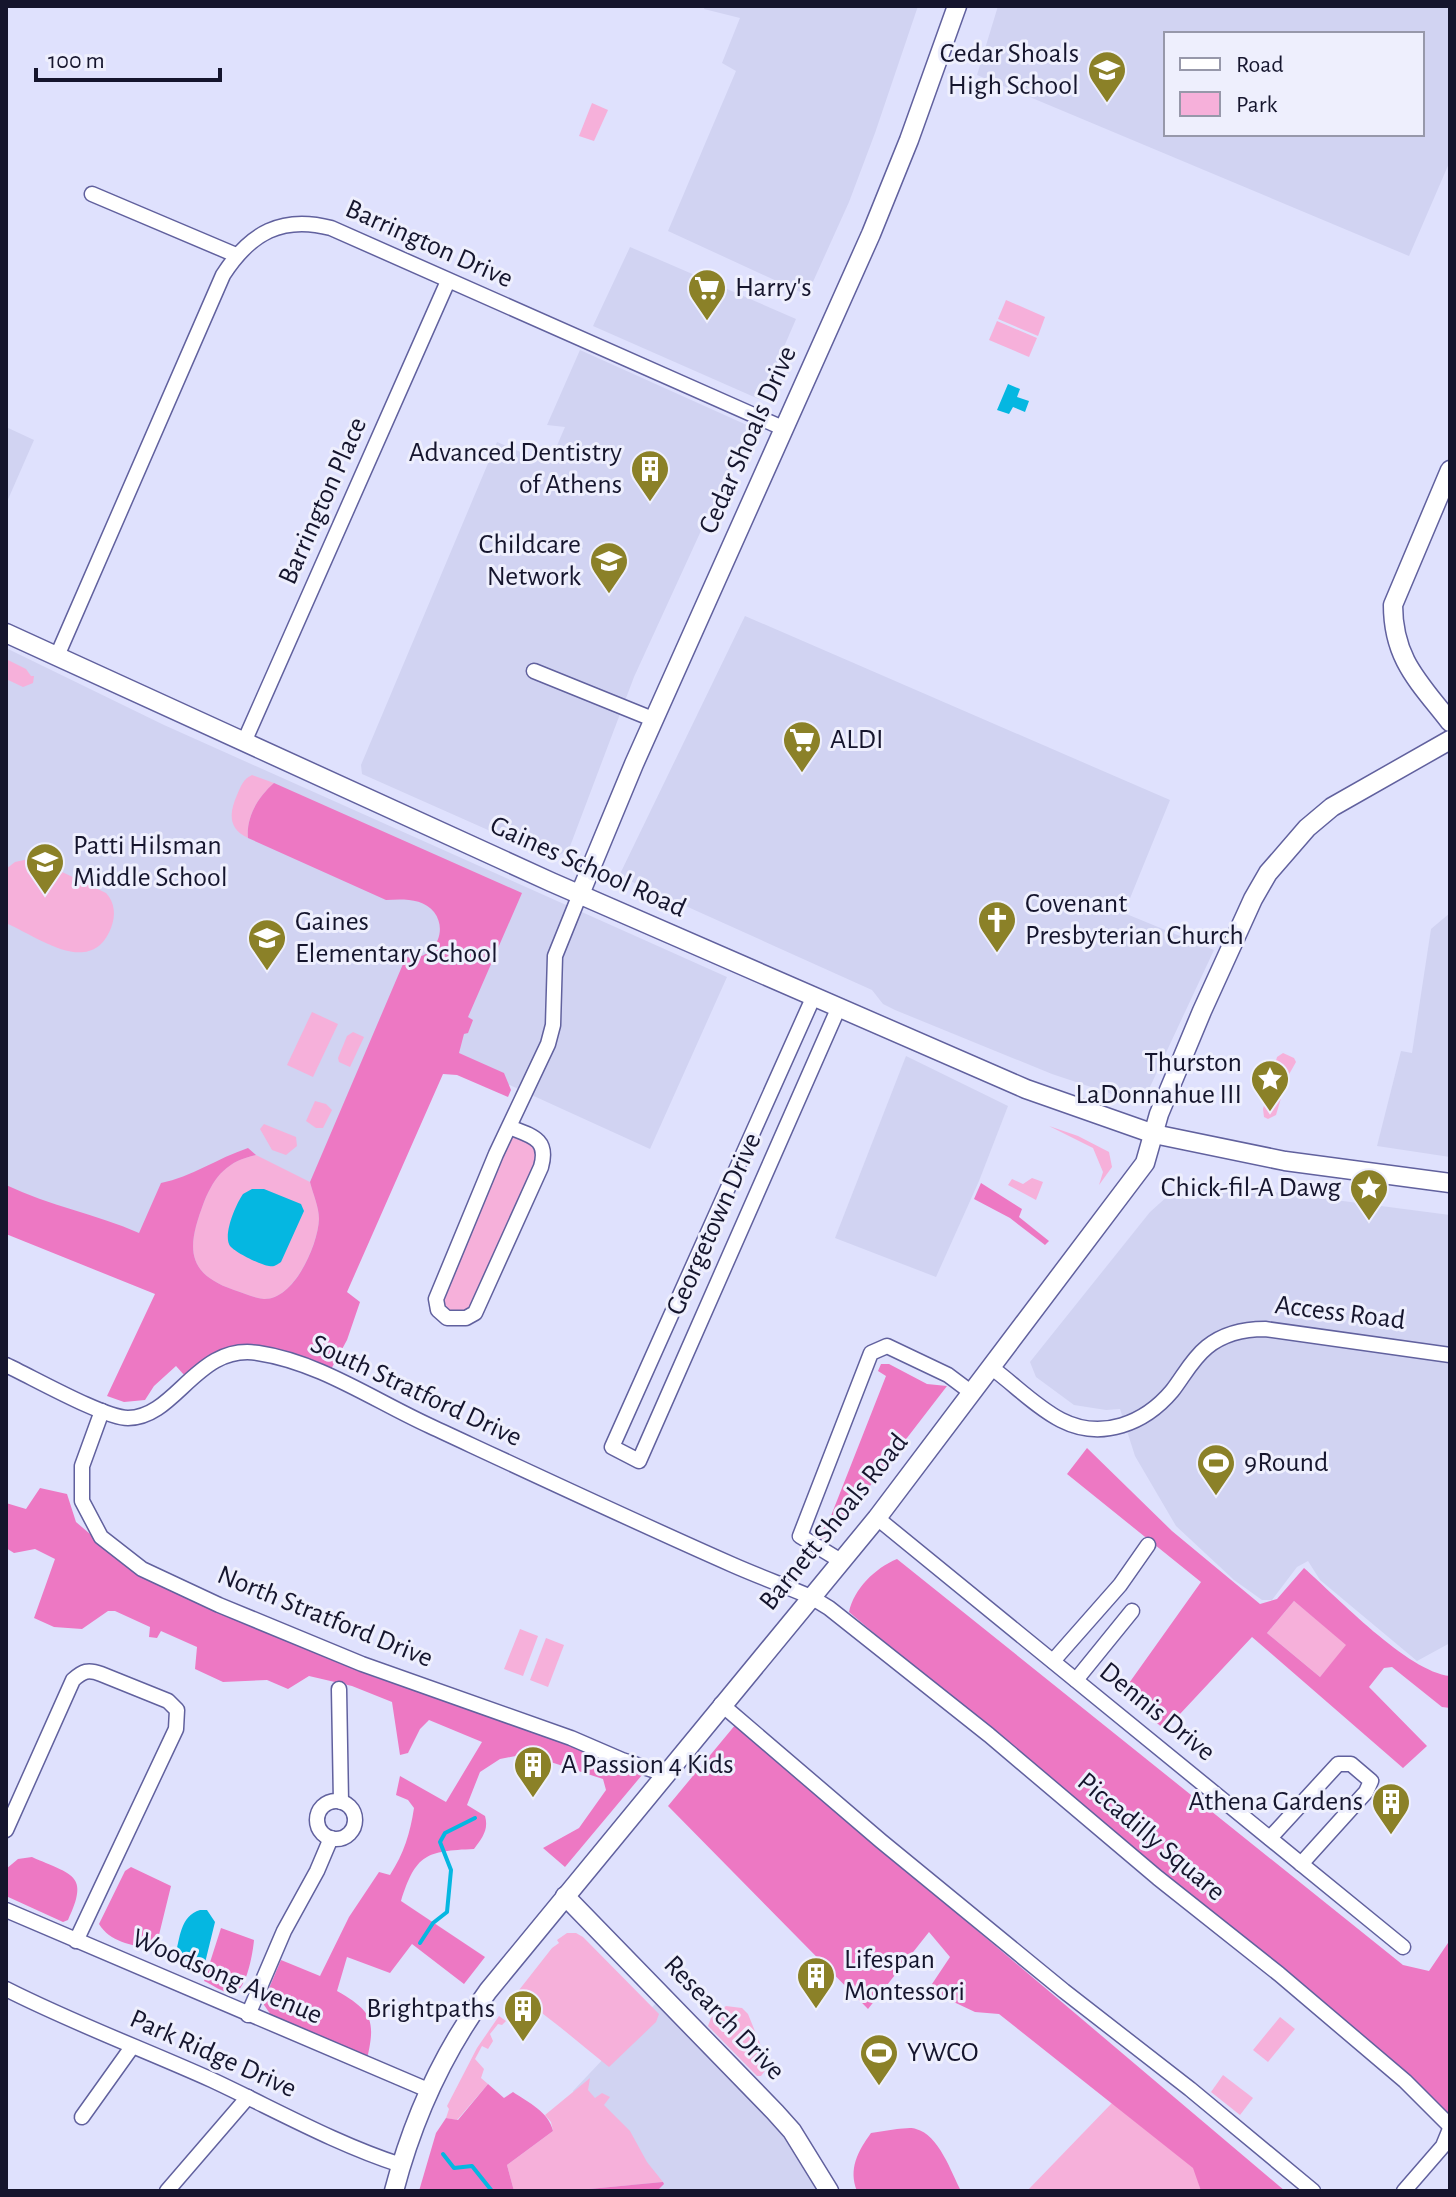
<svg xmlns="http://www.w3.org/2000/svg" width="1456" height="2197" font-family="'Alegreya Sans',sans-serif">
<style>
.built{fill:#d1d3f2;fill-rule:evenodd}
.green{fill:#f6b0da}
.forest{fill:#ed78c3;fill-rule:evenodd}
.water{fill:#05b7e1}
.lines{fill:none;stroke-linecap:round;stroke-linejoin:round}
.stream{stroke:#05b7e1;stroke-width:4}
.street-casing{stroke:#61619e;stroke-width:17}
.secondary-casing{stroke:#61619e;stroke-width:21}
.street{stroke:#fff;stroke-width:14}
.secondary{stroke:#fff;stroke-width:18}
.labels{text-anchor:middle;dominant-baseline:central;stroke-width:6;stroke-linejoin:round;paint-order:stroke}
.poi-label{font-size:28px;fill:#15152d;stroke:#eeeffd;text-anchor:start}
.street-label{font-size:28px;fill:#15152d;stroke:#eeeffd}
</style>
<rect width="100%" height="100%" fill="#dfe1fd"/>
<g class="built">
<path d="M705,6H918L875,133L849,202L807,295L668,231L736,71L722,63L740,18L704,9Z"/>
<path d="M998,6H1450V161L1409,256L977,75ZM1166,34H1422V134H1166Z"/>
<path d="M630,247L796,319L761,400L593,326Z"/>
<path d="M580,350L749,426L634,677L569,849L553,859L362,774L361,765L497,442L549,464L565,427L547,425Z"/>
<path d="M6,427L34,440L6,504Z"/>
<path d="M745,616L1170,800L1124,913L1214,950L1142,1104L1052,1074L895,1010L883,1004L872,990L619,876Z"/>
<path d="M6,648L164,725L727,977L650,1149L448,1057L314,1355L6,1215Z"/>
<path d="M1450,913V1157L1377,1146L1401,1051L1412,1053L1431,929Z"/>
<path d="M906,1056L1008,1106L979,1181L936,1277L835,1238Z"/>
<path d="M1198,1182L1450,1215V1643L1417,1661L1320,1580L1308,1561L1297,1567L1272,1600H1262L1234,1580L1176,1526L1135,1456L1120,1409L1106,1410L1074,1405L1036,1377L1030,1362L1150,1212L1180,1185Z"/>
<path d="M656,2003L750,2098L782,2135L817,2191H635L573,2091Z"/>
</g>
<g class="green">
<path d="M592,103L608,110L594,141L579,136Z"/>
<path d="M1006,300L1045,317L1038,336L998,319Z"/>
<path d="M997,321L1037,338L1029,357L989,340Z"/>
<path d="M6,659L26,669L31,676H34L33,683L23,687L6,679Z"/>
<path d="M252,775L274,783C258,797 246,817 248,838C228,829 229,813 237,795C241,786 243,779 252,775Z"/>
<path d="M33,858L106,893C115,903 116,915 111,928C91,978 40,938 6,923V869L15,862Z"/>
<path d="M312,1012L338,1024L313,1077L287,1065Z"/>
<path d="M353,1032L364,1037L350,1067L339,1062L338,1058L347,1036Z"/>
<path d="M1283,1053L1294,1058L1296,1062L1287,1078L1276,1115L1268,1119L1264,1117L1263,1109L1277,1057Z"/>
<path d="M315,1101L326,1104L332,1110L323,1128H316L306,1121Z"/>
<path d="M264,1124L296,1137L297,1146L286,1155L272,1150L260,1129Z"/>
<path d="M1049,1126L1078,1136L1109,1152L1112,1167L1099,1185L1103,1172L1093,1148Z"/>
<path d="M514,1136L534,1143L539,1154L469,1312L444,1311L440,1304L511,1137Z"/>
<path d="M256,1155L310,1182C313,1194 319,1207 319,1219C318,1244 294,1300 264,1299C254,1298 243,1293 234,1290C185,1273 187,1247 204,1202C215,1175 228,1161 256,1155Z"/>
<path d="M1032,1178L1043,1182L1036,1200L1008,1185L1012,1179L1023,1184Z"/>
<path d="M1294,1601L1347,1645L1320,1677L1267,1633Z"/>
<path d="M520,1629L538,1636L523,1676L504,1669Z"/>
<path d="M546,1638L564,1645L548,1687L530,1680Z"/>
<path d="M567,1933H576L583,1937L659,2014L656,2022L609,2067C584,2047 560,2026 535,2008C529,2003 519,2003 512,1999L552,1948L559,1943L557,1940Z"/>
<path d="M726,2006L742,2008L748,2014L767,2061V2068L761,2076H757L708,2026L711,2018Z"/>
<path d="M499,2016L506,2021L502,2025L498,2024L490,2034L493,2041L488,2049L482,2046L475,2059L484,2069L481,2078L488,2084L457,2120L446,2118L449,2109L447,2106L477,2048Z"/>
<path d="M1280,2017L1295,2029L1268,2062L1253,2050Z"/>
<path d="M1223,2075L1253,2098L1240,2115L1211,2092Z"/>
<path d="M590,2078L588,2090L595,2098L602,2093L610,2097L604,2105L630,2131L647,2162L663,2182L568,2191H514L507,2165L553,2131L551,2122L545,2115Z"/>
<path d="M1112,2103L1194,2168L1201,2191H1027Z"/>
</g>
<g class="forest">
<path d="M274,783L522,893L468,1017L473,1020L468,1033L464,1034L459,1053L504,1073L511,1090L508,1097L457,1075L443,1074L347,1292L360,1302L347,1340L329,1373C296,1357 258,1337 220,1350C207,1355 195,1367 185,1376L176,1366L154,1386L145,1400L124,1402L107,1396L155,1294L6,1234V1185C50,1206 96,1214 139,1233L161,1183C191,1177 218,1158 248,1148L256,1155C228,1161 215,1175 204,1202C187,1247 185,1273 234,1290C243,1293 254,1298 264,1299C294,1300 318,1245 319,1219C319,1207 313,1194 310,1182L406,957C431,963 450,933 434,912C423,898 402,899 386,900L248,838C246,817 258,797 274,783Z"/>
<path d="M981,1183L1022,1209L1019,1217L1049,1241L1045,1245L1010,1218L974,1199Z"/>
<path d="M881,1364H889L927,1384L947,1386L826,1543L819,1538L816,1529L819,1525L827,1526L886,1376L878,1371Z"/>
<path d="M1087,1448L1172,1531L1260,1604L1277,1599L1304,1568C1337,1597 1408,1672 1450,1676V1708L1442,1707L1392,1667L1384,1668L1369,1687L1427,1746L1403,1768L1252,1637L1165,1730L1122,1693L1201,1582L1067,1474ZM1294,1601L1346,1645L1320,1677L1267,1633Z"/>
<path d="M40,1488L67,1494L76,1522L117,1557L262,1630L374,1677L497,1717L642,1775L565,1867L543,1848L579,1828L606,1790L603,1779L526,1754L500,1759L480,1772L467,1805L485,1816C489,1830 482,1838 474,1849C426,1851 416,1854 401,1901L485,1957L464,1984L412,1944L390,1973L347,1957L337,1991C372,2011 376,2020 367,2059L271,2015L264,2005V2000L281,1960L320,1976L349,1917L379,1872L390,1875C404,1853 410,1834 414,1808L408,1800L396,1795L400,1776L446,1802L482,1742L429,1720L420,1729L408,1753L400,1755L392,1702L352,1686L309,1676L288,1689L267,1680L223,1682L195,1669L197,1647L161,1631L157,1638L149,1637L150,1627L115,1611H108L82,1629L54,1627L34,1618L55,1559L35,1549L14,1553L6,1548V1503L26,1509Z"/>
<path d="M897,1559L1403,1965L1429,1971L1450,1940V2121L849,1612C854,1589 875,1568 897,1559Z"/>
<path d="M736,1724L796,1777L1285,2191H1201L1193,2168L999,2014L975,2012L928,1990L950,1957L929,1932L868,2009L668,1806Z"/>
<path d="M32,1857C72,1875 90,1874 68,1920L63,1922L6,1896V1869L18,1859Z"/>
<path d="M131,1867L171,1886L157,1943L151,1949C131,1945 110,1942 99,1924L125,1871Z"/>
<path d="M221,1928L254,1940C253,1952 247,1989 234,1993C226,1995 211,1984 204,1981Z"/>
<path d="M488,2084L504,2098L513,2092C528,2102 549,2112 553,2131L507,2165L514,2191H419L436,2133L446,2118L458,2120Z"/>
<path d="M897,2129C902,2129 911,2127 916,2129C939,2135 951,2172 961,2191H857C848,2169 858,2151 871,2133Z"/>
<path d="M663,2182L664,2184L657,2191H568Z"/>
</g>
<g class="water">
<path d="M1008,384L1020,389L1017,397L1029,401L1025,412L1013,407L1009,414L997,410Z"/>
<path d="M264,1189L301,1204L304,1211L281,1262C276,1265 275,1267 269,1266C261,1265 231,1251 229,1244C224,1232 236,1204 243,1194L252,1189Z"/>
<path d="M200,1910H207L215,1922L204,1967L175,1957C180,1938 180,1916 200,1910Z"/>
</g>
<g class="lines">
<g class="stream">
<path d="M420,1943L433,1923L447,1912L451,1870L440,1842L445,1833L475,1818"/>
<path d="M443,2154L454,2168L472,2166L492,2191"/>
</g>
<defs>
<g id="street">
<path d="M92,194L236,255"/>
<path d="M57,656L223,275C250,233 282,215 331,228L785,429"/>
<path d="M534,671L655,720"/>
<path d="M244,742L448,281"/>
<path d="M813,998L612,1447L639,1461L838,1009"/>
<path d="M509,1127C532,1136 549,1139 541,1167L475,1313L466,1318H447L438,1310L436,1299L496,1154L548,1044L553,1025L555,956L580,894"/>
<path d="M6,1365C32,1377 104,1418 128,1418C176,1418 197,1343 258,1353C319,1362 375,1401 430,1426C531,1473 631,1520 733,1565C758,1576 785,1586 811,1597L829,1608L989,1735L1158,1878L1279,1974L1405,2081L1450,2126"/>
<path d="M992,1368C1015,1385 1036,1407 1061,1420C1102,1441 1145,1423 1172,1391C1183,1377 1192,1359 1207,1347C1223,1334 1244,1329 1265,1329L1450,1355"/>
<path d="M102,1411L82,1466V1501L101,1537L142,1569L219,1605L362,1664L571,1738L622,1760L665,1774"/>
<path d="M877,1518L1403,1947"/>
<path d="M841,1561L800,1536L871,1353L887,1346L948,1375L972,1393"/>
<path d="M1053,1661L1120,1585L1148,1545"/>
<path d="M1076,1680L1132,1611"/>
<path d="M339,1689L341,1802"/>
<path d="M721,1704L881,1841L1064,1991L1190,2089L1313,2191"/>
<circle cx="336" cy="1820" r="19"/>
<path d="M6,1830L73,1680C83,1671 88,1669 101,1674L168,1701L177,1710L176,1729L76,1941"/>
<path d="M1270,1838L1338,1764H1351L1371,1781L1366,1792L1301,1864"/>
<path d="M6,1910L428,2090"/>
<path d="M6,1989C73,2023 143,2049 212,2080C274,2109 336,2144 401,2165"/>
<path d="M248,2015L284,1931L317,1871L331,1838"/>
<path d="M82,2117L132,2047"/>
<path d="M167,2191L248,2097"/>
<path d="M1404,2191L1443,2146L1450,2129"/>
</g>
<g id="secondary">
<path d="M1450,470L1393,605C1393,659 1419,682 1450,722"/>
<path d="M6,633L551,882L1026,1089L1154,1134L1285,1161L1450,1183"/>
<path d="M580,894L634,764L871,234L909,140L957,6"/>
<path d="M565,1896L775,2112L792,2131L829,2191"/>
<path d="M394,2191C413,2118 443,2052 488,1991L877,1518L1145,1163L1159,1114L1202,1011L1253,899L1268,873L1307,828L1332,807L1450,740"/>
</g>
</defs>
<use href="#street" class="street-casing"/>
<use href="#secondary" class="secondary-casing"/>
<use href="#street" class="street"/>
<use href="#secondary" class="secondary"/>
</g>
<defs>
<symbol id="school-pin" viewBox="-11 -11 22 30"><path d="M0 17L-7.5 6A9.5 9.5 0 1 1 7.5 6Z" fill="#8b8128" stroke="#eeeffd"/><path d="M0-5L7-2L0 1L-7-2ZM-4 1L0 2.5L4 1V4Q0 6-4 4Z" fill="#fff"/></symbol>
<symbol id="supermarket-pin" viewBox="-11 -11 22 30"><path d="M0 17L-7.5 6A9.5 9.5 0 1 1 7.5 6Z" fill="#8b8128" stroke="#eeeffd"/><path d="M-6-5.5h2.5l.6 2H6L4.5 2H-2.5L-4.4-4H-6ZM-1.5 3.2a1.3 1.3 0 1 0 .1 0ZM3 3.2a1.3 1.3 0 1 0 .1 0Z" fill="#fff"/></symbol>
<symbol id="building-pin" viewBox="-11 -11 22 30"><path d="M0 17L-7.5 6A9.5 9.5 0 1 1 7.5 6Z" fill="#8b8128" stroke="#eeeffd"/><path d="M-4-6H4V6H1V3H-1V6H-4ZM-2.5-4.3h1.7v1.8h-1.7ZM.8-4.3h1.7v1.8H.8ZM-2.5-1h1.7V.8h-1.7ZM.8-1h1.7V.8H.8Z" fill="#fff"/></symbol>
<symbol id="church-pin" viewBox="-11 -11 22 30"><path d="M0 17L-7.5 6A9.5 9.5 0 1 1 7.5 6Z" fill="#8b8128" stroke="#eeeffd"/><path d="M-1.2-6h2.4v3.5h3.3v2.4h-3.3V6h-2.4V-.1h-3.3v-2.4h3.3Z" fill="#fff"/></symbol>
<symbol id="sight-pin" viewBox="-11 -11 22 30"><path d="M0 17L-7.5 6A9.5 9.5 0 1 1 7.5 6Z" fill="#8b8128" stroke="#eeeffd"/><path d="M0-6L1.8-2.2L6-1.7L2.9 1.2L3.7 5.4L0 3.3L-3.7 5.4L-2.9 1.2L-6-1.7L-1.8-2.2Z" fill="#fff"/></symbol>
<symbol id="stadium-pin" viewBox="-11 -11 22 30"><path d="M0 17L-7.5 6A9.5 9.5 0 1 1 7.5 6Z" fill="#8b8128" stroke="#eeeffd"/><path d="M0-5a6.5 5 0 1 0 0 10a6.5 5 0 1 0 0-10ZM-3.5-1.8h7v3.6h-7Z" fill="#fff"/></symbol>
</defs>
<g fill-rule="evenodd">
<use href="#school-pin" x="1085" y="48" width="44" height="60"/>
<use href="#supermarket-pin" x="685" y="266" width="44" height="60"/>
<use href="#building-pin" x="628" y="447" width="44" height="60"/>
<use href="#school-pin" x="587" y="539" width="44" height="60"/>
<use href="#supermarket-pin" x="780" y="718" width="44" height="60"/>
<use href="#school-pin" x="23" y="840" width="44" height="60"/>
<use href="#church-pin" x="975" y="898" width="44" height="60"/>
<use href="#school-pin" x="245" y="916" width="44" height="60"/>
<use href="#sight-pin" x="1248" y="1057" width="44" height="60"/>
<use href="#sight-pin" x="1347" y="1166" width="44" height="60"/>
<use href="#stadium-pin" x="1194" y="1441" width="44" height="60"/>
<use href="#building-pin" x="511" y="1743" width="44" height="60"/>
<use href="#building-pin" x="1369" y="1780" width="44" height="60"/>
<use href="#building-pin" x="794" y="1954" width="44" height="60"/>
<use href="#building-pin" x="501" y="1987" width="44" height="60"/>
<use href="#stadium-pin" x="857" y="2031" width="44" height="60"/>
</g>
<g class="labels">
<g class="poi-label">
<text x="1079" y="54" text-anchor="end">Cedar Shoals<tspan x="1079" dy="32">High School</tspan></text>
<text x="735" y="288">Harry's</text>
<text x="622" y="453" text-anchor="end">Advanced Dentistry<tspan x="622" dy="32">of Athens</tspan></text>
<text x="581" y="545" text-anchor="end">Childcare<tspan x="581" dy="32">Network</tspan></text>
<text x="830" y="740">ALDI</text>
<text x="73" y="846">Patti Hilsman<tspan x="73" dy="32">Middle School</tspan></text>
<text x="1025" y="904">Covenant<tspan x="1025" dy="32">Presbyterian Church</tspan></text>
<text x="295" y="922">Gaines<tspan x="295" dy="32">Elementary School</tspan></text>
<text x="1242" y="1063" text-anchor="end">Thurston<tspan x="1242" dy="32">LaDonnahue III</tspan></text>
<text x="1341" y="1188" text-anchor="end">Chick-fil-A Dawg</text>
<text x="1244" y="1463">9Round</text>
<text x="561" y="1765">A Passion 4 Kids</text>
<text x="1363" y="1802" text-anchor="end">Athena Gardens</text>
<text x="844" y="1960">Lifespan<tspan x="844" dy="32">Montessori</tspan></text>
<text x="495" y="2009" text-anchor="end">Brightpaths</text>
<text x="907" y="2053">YWCO</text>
</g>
<g class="street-label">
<text transform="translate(429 244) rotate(24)">Barrington Drive</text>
<text transform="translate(748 440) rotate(-66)">Cedar Shoals Drive</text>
<text transform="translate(323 501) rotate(-66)">Barrington Place</text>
<text transform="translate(588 867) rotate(24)">Gaines School Road</text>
<text transform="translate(714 1224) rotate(-66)">Georgetown Drive</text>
<text transform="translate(1340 1313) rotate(7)">Access Road</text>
<text transform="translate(416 1391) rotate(25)">South Stratford Drive</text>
<text transform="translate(834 1522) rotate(-51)">Barnett Shoals Road</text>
<text transform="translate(325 1617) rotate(22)">North Stratford Drive</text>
<text transform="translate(1157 1712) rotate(39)">Dennis Drive</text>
<text transform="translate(1151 1837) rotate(40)">Piccadilly Square</text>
<text transform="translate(227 1977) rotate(23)">Woodsong Avenue</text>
<text transform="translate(724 2018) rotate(46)">Research Drive</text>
<text transform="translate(213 2054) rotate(24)">Park Ridge Drive</text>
</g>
</g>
<rect width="1456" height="2197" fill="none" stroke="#15152d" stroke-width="16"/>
<rect x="1164" y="32" width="260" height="104" fill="#eeeffd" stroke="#9798aa" stroke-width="2"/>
<rect x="1180" y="58" width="40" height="12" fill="#ffffff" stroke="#9798aa" stroke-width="2"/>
<text x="1236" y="72" font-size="24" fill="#15152d">Road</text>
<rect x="1180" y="92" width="40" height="24" fill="#f6b0da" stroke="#9798aa" stroke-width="2"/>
<text x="1236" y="112" font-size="24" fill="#15152d">Park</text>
<path d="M36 68v12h184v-12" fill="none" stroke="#15152d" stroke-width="4"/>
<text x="48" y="68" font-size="24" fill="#15152d" stroke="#eeeffd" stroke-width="6" paint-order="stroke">100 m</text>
</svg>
